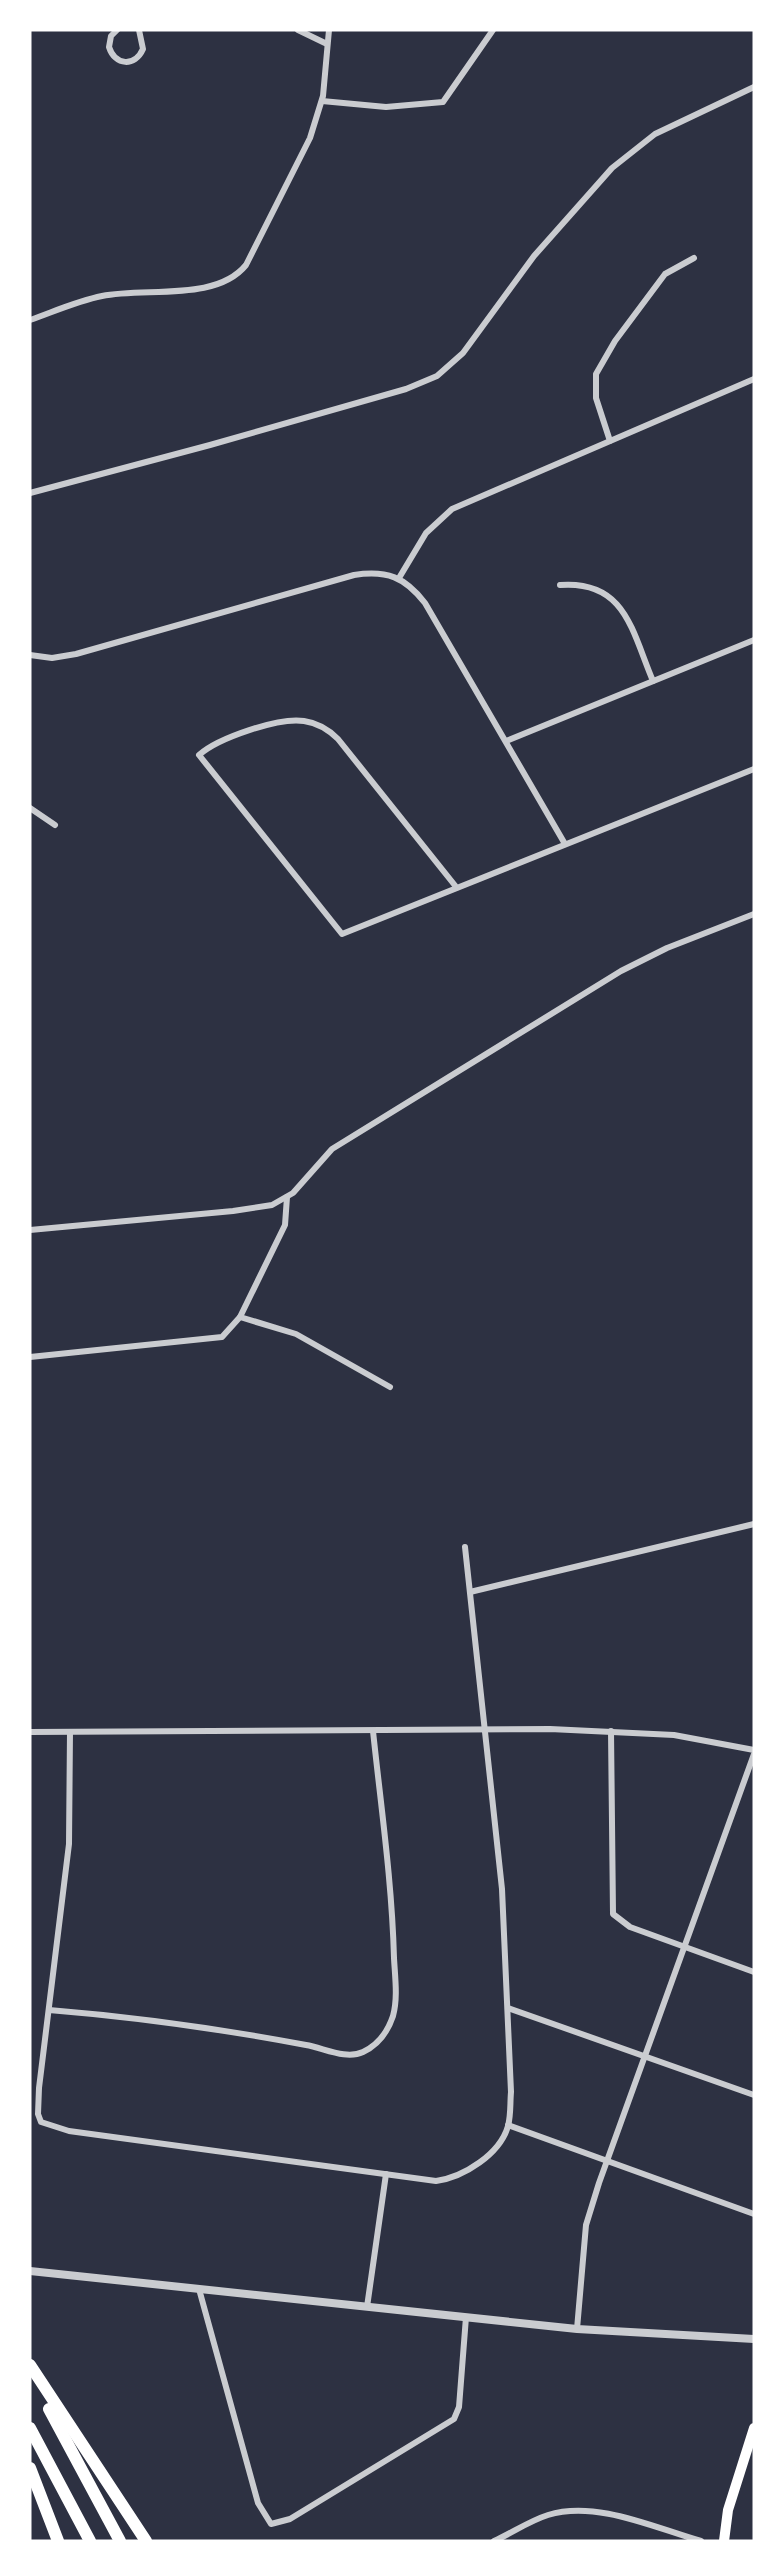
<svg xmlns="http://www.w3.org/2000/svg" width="784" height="2571" font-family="Quicksand,sans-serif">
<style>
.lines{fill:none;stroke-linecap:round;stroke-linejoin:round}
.minor{stroke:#caccd0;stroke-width:6}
.tertiary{stroke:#caccd0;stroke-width:8}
.primary{stroke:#fff;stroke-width:10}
.motorway{stroke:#fff;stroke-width:12}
</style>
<rect width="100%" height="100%" fill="#2d3142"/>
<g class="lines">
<g class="minor">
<path d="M117,30L111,36L109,47C115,66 135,67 143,49L139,30"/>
<path d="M298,30L327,44"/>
<path d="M322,101L386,107L443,102L493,30"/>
<path d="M30,320C53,312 77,301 102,296C146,287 216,302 246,265L310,138L323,96L329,30"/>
<path d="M610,441L596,398V374L615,341L665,274L694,258"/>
<path d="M30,493L210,445L406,389L437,376L463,353L534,256L612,168L655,134L754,87"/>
<path d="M399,578L426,533L452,509L754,379"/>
<path d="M560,585C626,580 632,632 653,681"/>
<path d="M30,655L52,658L76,654L354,575C387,570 405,577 425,603L565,844"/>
<path d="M506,741L754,640"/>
<path d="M30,808L55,825"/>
<path d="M457,888L338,739C329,730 318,723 304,721C279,717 218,738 199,755L342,934L754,769"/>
<path d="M30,1230L233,1211L272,1205L293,1193L332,1149L621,971L667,948L754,914"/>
<path d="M240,1317L296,1334L390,1387"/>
<path d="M30,1357L222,1337L240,1317L285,1225L287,1197"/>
<path d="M470,1592L754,1524"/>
<path d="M611,1731L613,1914L630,1927L754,1972"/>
<path d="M30,1732L550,1729L674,1735L754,1750"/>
<path d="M70,1732L69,1844L39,2088L38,2114L41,2122L69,2131L436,2181C464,2177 500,2154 508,2126C511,2115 510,2103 511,2092L502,1889L465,1547"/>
<path d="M508,2008L754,2095"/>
<path d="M49,2010C135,2017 221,2029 306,2045C324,2048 346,2060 363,2052C378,2045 388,2031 393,2016C398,1998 395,1977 394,1958C392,1882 381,1807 373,1731"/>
<path d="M508,2125L754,2214"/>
<path d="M199,2289L258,2503L271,2524L290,2519L454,2419L459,2407L466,2317"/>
<path d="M367,2307L386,2174"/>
<path d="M577,2329L586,2225L599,2183L754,1754"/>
<path d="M494,2541C512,2533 529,2521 548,2515C596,2500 655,2528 701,2541"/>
</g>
<path class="tertiary" d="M30,2271L577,2329L754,2339"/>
<path class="primary" d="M724,2541L728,2510L754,2428"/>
<g class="motorway">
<path d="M30,2365L146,2541"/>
<path d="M49,2409L120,2541"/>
<path d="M30,2428L90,2541"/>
<path d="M30,2468L58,2541"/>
</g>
</g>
<rect width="784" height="2571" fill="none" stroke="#ffffff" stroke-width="63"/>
</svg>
